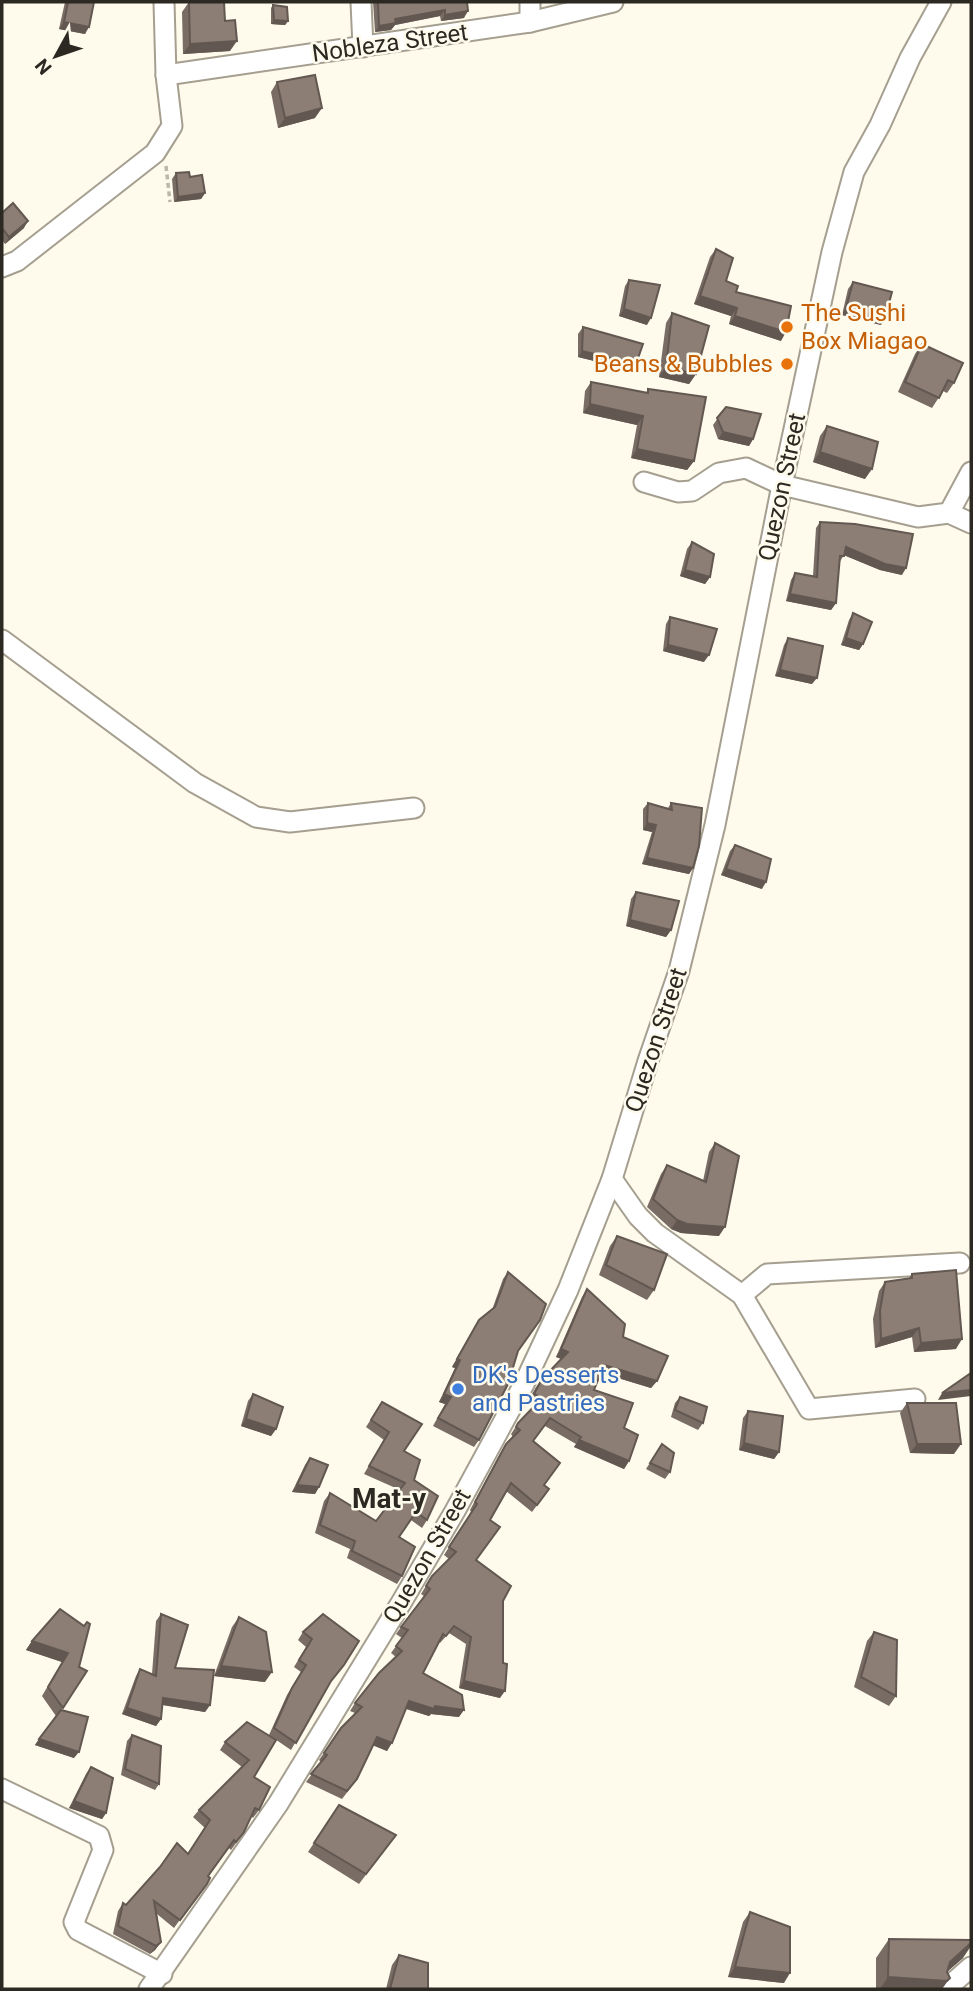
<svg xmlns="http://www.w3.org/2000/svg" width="973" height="1991" font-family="Roboto,sans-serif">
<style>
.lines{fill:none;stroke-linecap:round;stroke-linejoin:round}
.minor-casing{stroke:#a59f90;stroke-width:23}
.path{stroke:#bab7ab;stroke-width:3.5;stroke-dasharray:5 3.5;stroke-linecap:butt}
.minor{stroke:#fff;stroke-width:19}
.wall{fill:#786c64}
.shaded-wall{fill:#625851}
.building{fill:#8c7e74;stroke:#625851;stroke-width:2}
.food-dot{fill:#e8710a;stroke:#fefaec;stroke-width:2.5}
.shop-dot{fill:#3f7fe0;stroke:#fefaec;stroke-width:2.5}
.labels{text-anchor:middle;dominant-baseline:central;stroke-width:5;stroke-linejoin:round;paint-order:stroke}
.street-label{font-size:24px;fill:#2b2922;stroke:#fefaec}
.food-label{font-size:24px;fill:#c56008;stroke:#fefaec;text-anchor:start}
.shop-label{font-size:24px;fill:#366cbe;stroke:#fefaec;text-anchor:start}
.quarter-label{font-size:28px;font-weight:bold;fill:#2b2922;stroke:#fefaec}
</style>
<rect width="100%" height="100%" fill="#fefaec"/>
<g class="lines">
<defs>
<g id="minor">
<path d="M361,2L363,47"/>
<path d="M530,2V22"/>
<path d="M166,75L530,22L613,2"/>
<path d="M2,267L17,261L155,153L172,126L166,75L164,2"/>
<path d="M644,482L678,492L692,491L719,473L746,468L782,485L918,517L949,513L971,472"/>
<path d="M949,513L971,523"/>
<path d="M2,640L195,783L256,817L290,822L414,808"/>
<path d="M612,1179L638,1216L655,1233L742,1295L767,1274L960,1263"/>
<path d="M742,1295L809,1409L915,1399"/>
<path d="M2,1789L99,1836L103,1850L74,1922L78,1930L162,1974"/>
<path d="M149,1989L278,1804L401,1603L455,1511L524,1384L568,1290L612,1179L648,1061L679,971L715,825L782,485L832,252L854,172L880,125L910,58L941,2"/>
<path d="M946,1989L971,1967"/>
</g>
</defs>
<use href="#minor" class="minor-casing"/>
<path class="path" d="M166,166L170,202"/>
<use href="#minor" class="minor"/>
</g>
<g class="wall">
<path d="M65,2H94L85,34L59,29Z"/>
<path d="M189,2L225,21L230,51L183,54L182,12Z"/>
<path d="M373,2H467L464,18L441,21L440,16L395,25L391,30L375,32Z"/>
<path d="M273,5L288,21L285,25L271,24V8Z"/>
<path d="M277,82L315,118L278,128L271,92Z"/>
<path d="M176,173L190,177L205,193L201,199L174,202L172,179Z"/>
<path d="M2,213L24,228L5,244L2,240Z"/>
<path d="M716,249L726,281L781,341L729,324L731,316L694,304L710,257Z"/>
<path d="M629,280L647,325L619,316L625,286Z"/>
<path d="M853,282L881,325L842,315L848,289Z"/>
<path d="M672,313L696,374L689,384L659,377L666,323Z"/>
<path d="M583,327L636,364L631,370L578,357V334Z"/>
<path d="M922,344L954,383L947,393L943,391L932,408L898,392L915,354Z"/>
<path d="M591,382L646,393L648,389L694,461L687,470L631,458L637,425L583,413L585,391Z"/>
<path d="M726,407L753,439L749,446L718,439L713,425Z"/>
<path d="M827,426L865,479L813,462L820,436Z"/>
<path d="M820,522L902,575L880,570L844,555L839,563L836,603L831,610L786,601L791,580L795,573L813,576L816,528Z"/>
<path d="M692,542L710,577L705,584L680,576L687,549Z"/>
<path d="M853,613L863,644L859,650L841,645L849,620Z"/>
<path d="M670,617L704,662L663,651L666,624Z"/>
<path d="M788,638L812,684L775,676L784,645Z"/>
<path d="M648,803L668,808L671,803L693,868L689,874L642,864L652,832L643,830V809Z"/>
<path d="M735,845L762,889L721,875L730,851Z"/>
<path d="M636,892L671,930L666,937L626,926L631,899Z"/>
<path d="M715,1143L719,1236L681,1233L671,1229L647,1207L661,1174L667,1165L703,1181L709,1152Z"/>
<path d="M617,1236L654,1290L647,1300L599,1275L610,1246Z"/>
<path d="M508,1272L518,1351L479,1440L474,1447L433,1426L445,1404L439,1402L455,1368L452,1367L474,1328L479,1320L492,1310L503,1279Z"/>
<path d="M912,1274L956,1349L914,1352L912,1337L875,1348L873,1319L879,1291L885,1282L909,1278Z"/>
<path d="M587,1289L657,1381L651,1388L601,1373L594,1390L624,1428L629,1461L624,1469L574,1447L576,1444L545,1426L533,1442L544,1485L549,1489L532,1512L506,1491L490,1520L477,1560L503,1601L500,1698L459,1688L466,1644L449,1633L440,1643L439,1642L423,1673L459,1717L431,1714L429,1716L406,1709L387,1751L373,1745L352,1786L342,1799L306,1782L321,1762L319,1760L341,1728L355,1713L350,1711L355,1703L396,1657L391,1653L402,1638L396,1634L424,1596L421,1594L432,1576L449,1559L444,1555L471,1512L470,1510L501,1452L513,1437L511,1434L513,1431L518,1423L535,1405L528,1401L536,1387L542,1379L561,1359L556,1357L582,1297Z"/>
<path d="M253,1394L276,1429L271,1436L241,1426L248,1401Z"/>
<path d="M680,1397L703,1423L698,1430L671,1417L675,1403Z"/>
<path d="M382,1402L404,1451L427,1520L422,1528L411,1520L399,1537L402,1576L397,1584L347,1558L350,1549L315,1533L324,1501L330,1493L376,1521L400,1490L364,1474L384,1440L366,1427Z"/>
<path d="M907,1403L954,1454L910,1453L900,1413Z"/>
<path d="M748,1411L779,1452L774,1459L739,1450L743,1418Z"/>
<path d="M662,1444L670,1472L665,1479L646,1469Z"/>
<path d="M310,1458L319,1487L315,1494L292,1492L305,1465Z"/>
<path d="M60,1609L79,1667L87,1671L61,1710L74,1758L35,1745L56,1716L42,1696L62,1662L26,1650L32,1641Z"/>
<path d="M161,1614L175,1668L210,1705L205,1712L162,1705L161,1719L156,1726L122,1714L136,1676L140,1669L152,1674L156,1621Z"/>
<path d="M239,1617L265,1682L214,1676L232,1627Z"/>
<path d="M303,1632L344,1665L328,1685L291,1750L269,1735L287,1695L301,1672L294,1667L306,1647L298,1640Z"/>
<path d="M874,1632L896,1696L889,1706L854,1687L867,1641Z"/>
<path d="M247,1722L259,1810L253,1818L251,1816L244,1832L231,1850L229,1848L208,1877L210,1878L174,1928L157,1914L161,1942L155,1950L150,1954L113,1934L118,1911L123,1903L126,1905L160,1867L188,1854L205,1828L193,1817L199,1810L242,1767L220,1750L225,1742Z"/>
<path d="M132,1735L159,1784L155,1790L121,1775L127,1741Z"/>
<path d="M91,1767L106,1813L102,1819L69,1808L86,1774Z"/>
<path d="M339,1805L396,1835L359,1884L308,1852Z"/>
<path d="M750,1912L784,1983L728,1977L743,1922Z"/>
<path d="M889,1939L963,1958L947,1972L942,1989H876V1958Z"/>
<path d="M399,1955L428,1989H386L392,1965Z"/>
</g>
<g class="shaded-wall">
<path d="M445,10L440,16L395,25L391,30L375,32L379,26L395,19Z"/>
<path d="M468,11L464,18L441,21L445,15Z"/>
<path d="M274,20L288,21L285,25L271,24Z"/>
<path d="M64,22L89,27L85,34L59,29Z"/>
<path d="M237,41L230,51L183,54L190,44Z"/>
<path d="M322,108L315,118L278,128L285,118Z"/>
<path d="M205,193L201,199L174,202L178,197Z"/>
<path d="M28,221L24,228L5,244L9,237Z"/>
<path d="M700,296L737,308L731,316L694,304Z"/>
<path d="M846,308L885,318L881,325L842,315Z"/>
<path d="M624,309L651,318L647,325L619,316Z"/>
<path d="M735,316L786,332L781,341L729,324Z"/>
<path d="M582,351L636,364L631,370L578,357Z"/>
<path d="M666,367L696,374L689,384L659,377Z"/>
<path d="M590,404L643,416L637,425L583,413Z"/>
<path d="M723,432L753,439L749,446L718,439Z"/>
<path d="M637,449L694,461L687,470L631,458Z"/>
<path d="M820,452L872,469L865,479L813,462Z"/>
<path d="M846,547L906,568L902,575L880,570L841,554Z"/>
<path d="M685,570L710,577L705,584L680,576Z"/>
<path d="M790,594L836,603L831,610L786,601Z"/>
<path d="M846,638L863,644L859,650L841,645Z"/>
<path d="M668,645L709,655L704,662L663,651Z"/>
<path d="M780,670L817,678L812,684L775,676Z"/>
<path d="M647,823L656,825L652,832L643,830Z"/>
<path d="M647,858L693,868L689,874L642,864Z"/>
<path d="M726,869L766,882L762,889L721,875Z"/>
<path d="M630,920L671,930L666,937L626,926Z"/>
<path d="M677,1220L725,1227L719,1236L681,1233L671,1229Z"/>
<path d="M919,1328L912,1337L875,1348L881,1339Z"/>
<path d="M962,1339L956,1349L914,1352L921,1343Z"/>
<path d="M561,1349L568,1352L562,1359L556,1357Z"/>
<path d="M457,1359L460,1360L455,1368L452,1367Z"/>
<path d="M604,1365L657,1381L651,1388L599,1372Z"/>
<path d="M971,1390V1396L938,1400L942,1393Z"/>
<path d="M444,1394L451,1397L445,1404L439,1402Z"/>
<path d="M246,1419L276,1429L271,1436L241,1426Z"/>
<path d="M579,1440L629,1461L624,1469L574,1447Z"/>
<path d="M744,1443L779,1452L774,1459L739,1450Z"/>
<path d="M917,1444H961L954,1454L910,1453Z"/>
<path d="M297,1485L319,1487L315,1494L292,1492Z"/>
<path d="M32,1641L68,1653L62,1662L26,1650Z"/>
<path d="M221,1666L272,1672L265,1682L214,1676Z"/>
<path d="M464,1681L505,1691L500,1698L459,1688Z"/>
<path d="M163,1698L210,1705L205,1712L158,1704Z"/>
<path d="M409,1701L464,1710L459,1717L431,1714L429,1716L404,1708Z"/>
<path d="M127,1708L161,1719L156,1726L122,1714Z"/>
<path d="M377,1737L392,1743L387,1751L372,1745Z"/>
<path d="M39,1739L79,1752L74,1758L35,1745Z"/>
<path d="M74,1801L106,1813L102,1819L69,1808Z"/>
<path d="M161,1942L155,1950L150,1954L156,1946Z"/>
<path d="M971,1943V1946L963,1958L937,1980L950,1962Z"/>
<path d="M735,1967L790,1973L784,1983L728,1977Z"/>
<path d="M888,1977L950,1978L942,1989H880Z"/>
</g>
<g class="building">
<path d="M68,2H94L89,27L64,22Z"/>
<path d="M189,2H224L225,21L235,20L237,41L190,44Z"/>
<path d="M378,2H467L468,11L445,15V10L395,19L396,23L379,26Z"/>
<path d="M273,5L287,7L288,21L274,20Z"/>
<path d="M315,75L322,108L285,118L277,82Z"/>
<path d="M189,172L190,177L202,175L205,193L178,197L176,173Z"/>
<path d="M13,203L28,221L9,237L2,228V213Z"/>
<path d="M716,249L733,258L726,281L738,286L736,292L791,306L786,332L735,316L737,308L700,296Z"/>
<path d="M629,280L660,285L651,318L624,309Z"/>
<path d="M853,282L892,292L885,318L846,308Z"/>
<path d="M672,313L709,326L696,374L666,367Z"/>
<path d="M583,327L643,344L636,364L582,351Z"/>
<path d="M922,344L963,363L954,383L948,380L939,398L905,382Z"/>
<path d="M591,382L648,393V389L706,397L694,461L637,449L643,416L590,404Z"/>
<path d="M726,407L761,414L753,439L723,432L717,418Z"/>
<path d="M827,426L878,442L872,469L820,452Z"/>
<path d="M820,522L855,524L913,534L906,568L885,564L846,547L844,556H840L836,603L790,594L795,573L817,577Z"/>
<path d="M692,542L714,554L710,577L685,570Z"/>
<path d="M853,613L872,622L863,644L846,638Z"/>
<path d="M670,617L717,629L709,655L668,645Z"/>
<path d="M788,638L823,646L817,678L780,670Z"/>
<path d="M648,803L672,810L671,803L702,808L699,846L693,868L647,858L656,825L647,823Z"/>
<path d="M735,845L771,859L766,882L726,869Z"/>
<path d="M636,892L679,901L671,930L630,920Z"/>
<path d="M715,1143L739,1156L725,1227L687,1224L677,1220L653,1199L667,1165L706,1182Z"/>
<path d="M617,1236L667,1254L654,1290L606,1265Z"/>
<path d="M956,1270L962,1339L921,1343L919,1328L881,1339L880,1310L885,1282L912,1278V1274Z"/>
<path d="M508,1272L546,1304L540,1320L518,1351L508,1384L479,1440L438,1418L451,1397L444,1394L460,1360L457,1359L479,1320L495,1307Z"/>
<path d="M587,1289L625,1324L623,1337L668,1356L657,1381L604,1365L594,1390L633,1403L624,1428L638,1435L629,1461L579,1440L581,1437L550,1418L533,1441L560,1463L544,1485L549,1489L537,1505L511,1483L490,1520L500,1527L476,1560L511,1586L503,1601V1663L507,1664L505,1691L464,1681L471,1637L454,1626L446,1636L443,1634L423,1673L462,1695L464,1710L435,1706L434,1709L409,1701L392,1743L377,1737L357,1779L347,1791L311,1774L327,1755L324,1753L341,1728L362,1707L355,1703L379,1673L402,1651L396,1646L408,1630L401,1627L430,1589L426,1586L432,1576L456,1552L449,1547L477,1504L475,1502L506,1444L520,1430L516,1427L518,1423L542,1398L534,1394L542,1379L568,1352L561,1349Z"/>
<path d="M971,1373V1390L942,1393Z"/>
<path d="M253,1394L283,1407L276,1429L246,1419Z"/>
<path d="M680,1397L707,1407L703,1423L675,1410Z"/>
<path d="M382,1402L422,1424L404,1451L420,1460L414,1480L438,1496L427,1520L416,1512L399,1537L415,1547L402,1576L352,1551L355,1541L320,1525L330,1493L376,1521L405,1483L369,1466L389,1432L371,1420Z"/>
<path d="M907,1403H956L961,1444H917Z"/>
<path d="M748,1411L783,1416L779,1452L744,1443Z"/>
<path d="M662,1444L674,1453L670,1472L650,1463Z"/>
<path d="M310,1458L328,1465L319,1487L297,1485Z"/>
<path d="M60,1609L84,1626L87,1622L90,1624L79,1667L87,1671L63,1708L48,1687L68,1653L32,1641Z"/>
<path d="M161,1614L188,1625L175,1668L214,1670L210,1705L163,1698L161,1719L127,1708L140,1669L156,1676Z"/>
<path d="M323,1614L359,1641L344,1665L331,1681L296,1743L274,1728L292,1688L306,1665L299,1660L312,1639L303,1632Z"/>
<path d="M239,1617L266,1632L272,1672L221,1666Z"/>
<path d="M874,1632L897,1640L896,1696L861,1677Z"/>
<path d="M61,1710L88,1717L79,1752L39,1739Z"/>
<path d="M247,1722L276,1740L254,1777L270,1787L259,1810L255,1808L244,1832L236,1842L234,1840L208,1876L210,1878L207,1884L180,1920L154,1901L161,1942L156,1946L118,1926L123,1903L126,1905L160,1867L177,1843L188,1854L210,1820L199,1810L249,1760L225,1742Z"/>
<path d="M132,1735L161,1746L159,1784L125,1769Z"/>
<path d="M91,1767L113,1778L106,1813L74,1801Z"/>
<path d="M339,1805L396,1835L366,1874L314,1843Z"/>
<path d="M750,1912L790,1927V1973L735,1967Z"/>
<path d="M889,1939L971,1940V1943L950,1962L947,1972L950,1978L947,1981L888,1977Z"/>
<path d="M399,1955L428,1963V1989H390Z"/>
</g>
<g class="food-dot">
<circle cx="787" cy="327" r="7"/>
<circle cx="787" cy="364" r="7"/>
</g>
<circle class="shop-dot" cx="458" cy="1389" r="7"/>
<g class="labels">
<g class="street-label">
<text transform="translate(390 43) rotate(-8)">Nobleza Street</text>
<text transform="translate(782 487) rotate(-78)">Quezon Street</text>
<text transform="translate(656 1040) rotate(-72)">Quezon Street</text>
<text transform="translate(427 1556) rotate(-60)">Quezon Street</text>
</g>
<g class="food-label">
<text x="801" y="313">The Sushi<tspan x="801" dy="28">Box Miagao</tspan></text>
<text x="773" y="364" text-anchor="end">Beans &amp; Bubbles</text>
</g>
<g class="shop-label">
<text x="472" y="1375">DK's Desserts<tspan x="472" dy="28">and Pastries</tspan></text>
</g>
<g class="quarter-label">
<text x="389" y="1498">Mat-y</text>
</g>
</g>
<rect width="973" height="1991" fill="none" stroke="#2b2922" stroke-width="7"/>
<g transform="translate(56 56) rotate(230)" stroke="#fefaec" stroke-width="5" paint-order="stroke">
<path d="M0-5L12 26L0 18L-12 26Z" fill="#2b2922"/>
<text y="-10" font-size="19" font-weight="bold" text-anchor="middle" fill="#2b2922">N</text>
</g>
</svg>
